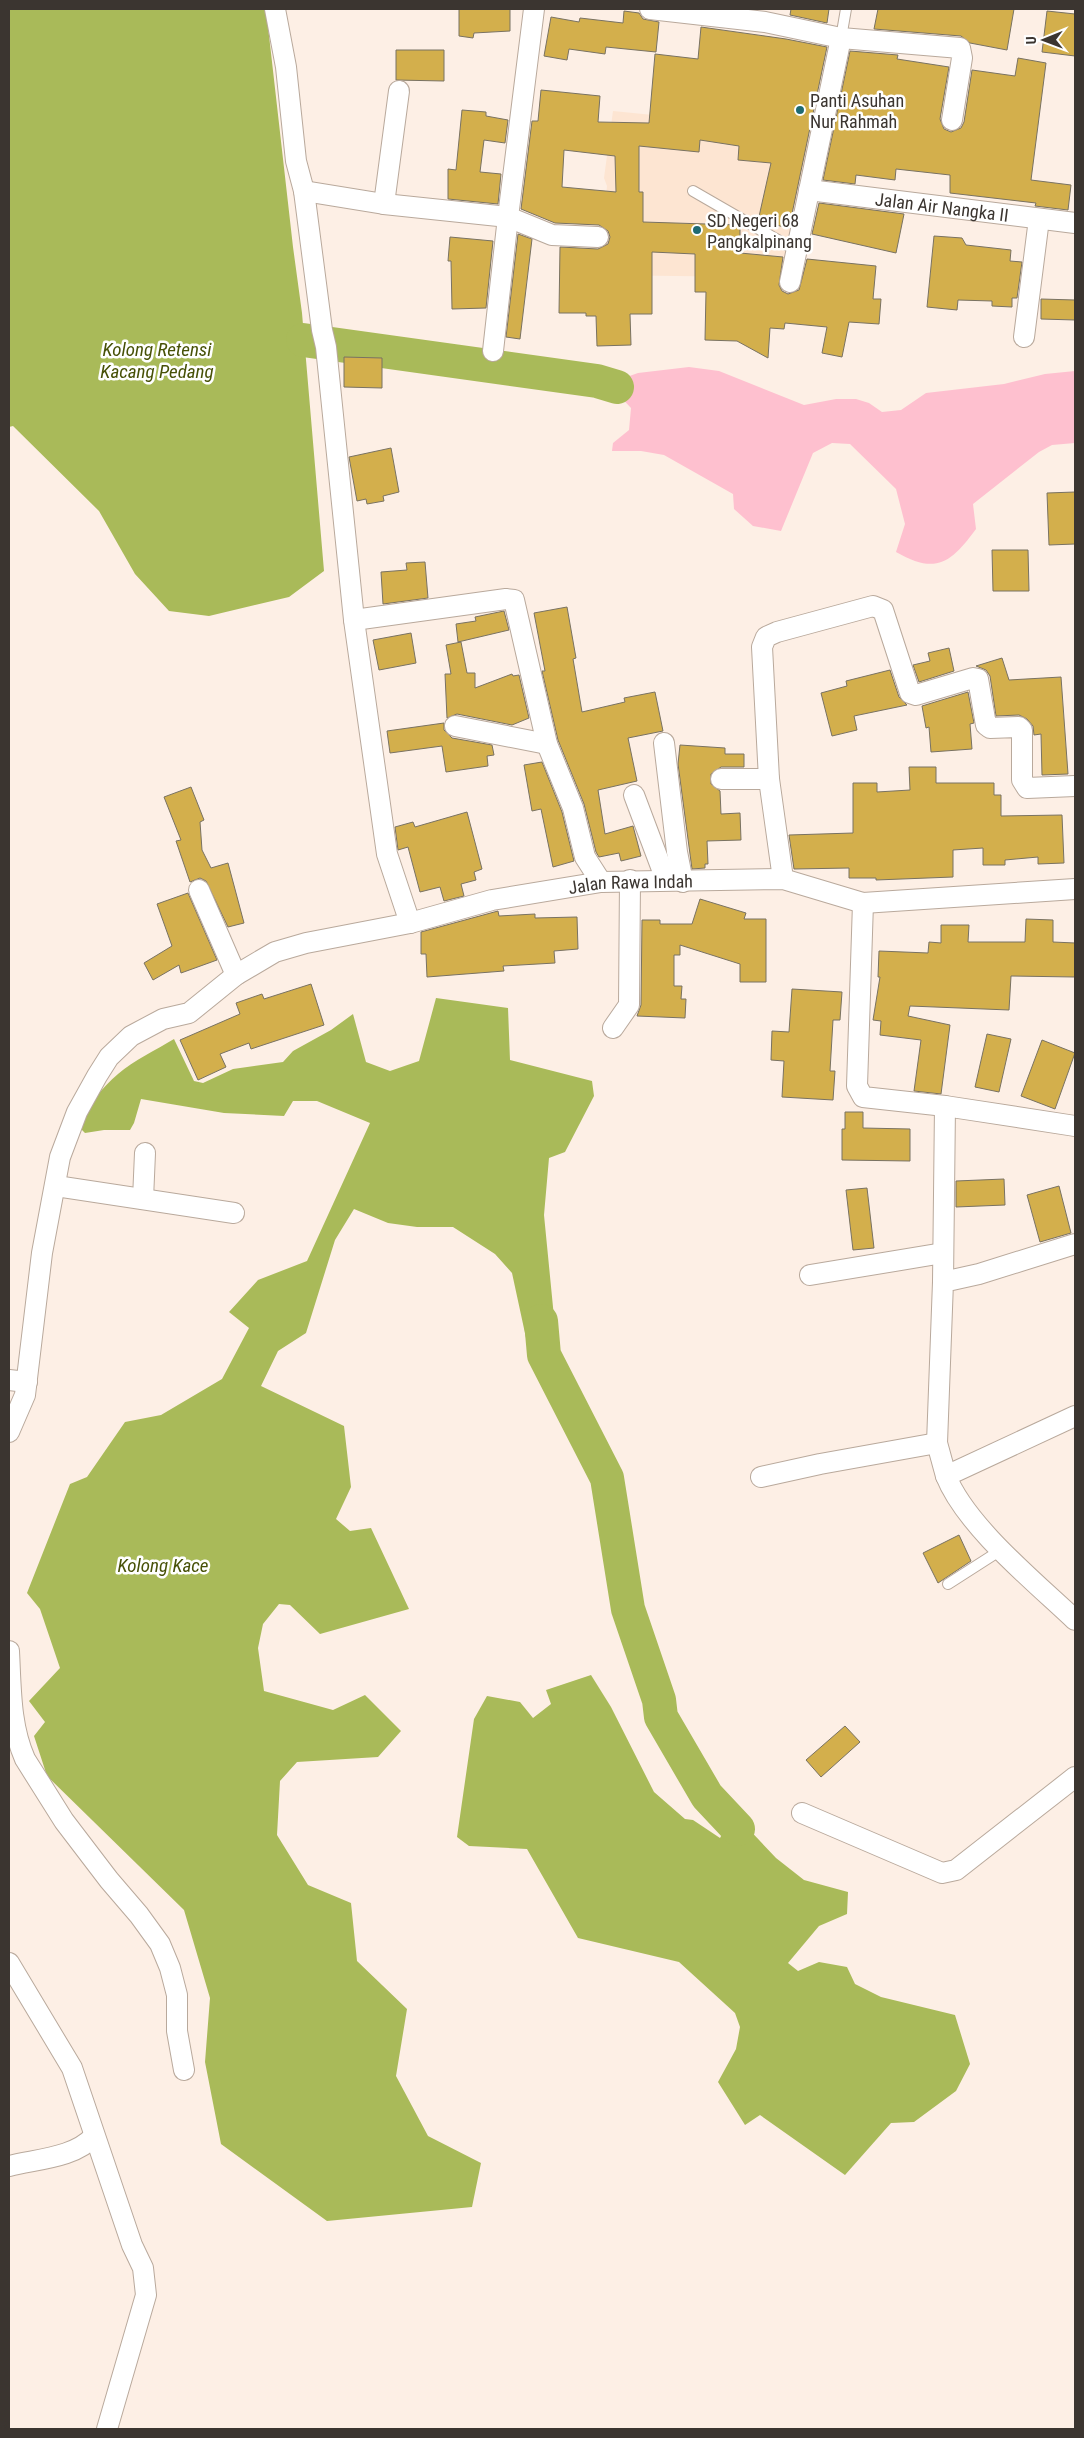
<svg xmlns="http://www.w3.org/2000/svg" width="1084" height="2438" font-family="'Roboto Condensed',sans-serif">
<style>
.built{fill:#fde5d2}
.green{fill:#fec0cf}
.water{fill:#a9ba59}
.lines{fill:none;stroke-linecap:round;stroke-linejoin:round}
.river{stroke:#a9ba59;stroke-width:34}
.building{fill:#d3af4c;stroke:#797262;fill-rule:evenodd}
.service-casing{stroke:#b9a99c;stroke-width:12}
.minor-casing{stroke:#b9a99c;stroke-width:22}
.service{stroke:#fff;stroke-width:10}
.minor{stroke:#fff;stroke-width:20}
.poi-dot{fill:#1f6a72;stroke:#fff;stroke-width:2}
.labels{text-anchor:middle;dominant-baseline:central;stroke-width:5;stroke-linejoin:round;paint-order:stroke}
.poi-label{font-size:18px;fill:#3b3530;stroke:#fff;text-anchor:start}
.street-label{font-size:18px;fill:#3b3530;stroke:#fff}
.water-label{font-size:19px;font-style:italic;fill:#475107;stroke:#fff}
</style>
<rect width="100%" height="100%" fill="#fdefe5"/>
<path class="built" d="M613,111L703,120L812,138L780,281H754L753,277L598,275L607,186L604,178Z"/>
<path class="green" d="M689,367L719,371L804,405L836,399H856L869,403L882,412L901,410L926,393L1004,384L1045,374L1075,371V443L1052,445L1039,452L973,504L976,529C951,563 936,575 896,552L905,524L896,489L850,444L832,443L813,453L781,531L753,526L734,509L733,494L664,455L641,451H612L613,443L629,430L631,408L615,391L621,379L638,373Z"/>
<g class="water">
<path d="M9,9H266L293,247L302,313L324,571L289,597L209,616L169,611L135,574L99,511L13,426L9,427Z"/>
<path d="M436,998L508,1008L510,1060L592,1081L594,1096L565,1152L549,1158L544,1215L558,1358L538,1377L531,1361L512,1273L495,1254L453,1227H417L388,1223L354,1209L335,1240L306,1333L278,1351L261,1386L344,1426L351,1487L336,1519L350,1531L371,1528L409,1609L320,1634L290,1605L279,1604L263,1624L258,1648L264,1691L333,1710L365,1695L401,1731L378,1757L297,1762L280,1781L277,1835L308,1885L351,1903L357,1961L407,2009L396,2076L428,2136L481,2163L472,2207L327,2221L221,2144L205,2062L210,1998L184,1910L47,1776L34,1736L45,1722L29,1701L60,1668L40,1609L27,1593L70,1484L87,1477L125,1422L161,1415L222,1379L249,1328L229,1312L258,1280L307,1261L370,1123L317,1101H293L284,1116L224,1113L141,1099L134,1123L130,1130H104L85,1133L77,1125C88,1107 102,1087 118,1074C134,1060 156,1050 174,1039L194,1081L203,1083L233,1069L283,1062L293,1051L331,1030L353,1014L366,1062L390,1071L419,1061Z"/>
<path d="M591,1675L611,1707L654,1792L685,1819L693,1820L720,1838L725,1829L700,1809L710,1788L776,1858L804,1880L848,1892L847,1914L819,1926L788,1963L798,1971L819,1962L847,1967L855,1984L881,1997L955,2015L970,2064L956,2091L914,2122L891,2123L845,2175L760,2115L745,2125L718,2082L736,2049L740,2027L735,2013L679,1962L578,1938L527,1849L469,1846L457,1837L474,1719L487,1696L520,1702L533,1718L551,1704L546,1690Z"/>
</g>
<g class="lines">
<g class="river">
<path d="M303,340L597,381L617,387"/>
<path d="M541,1321L544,1355L607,1478L628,1609L659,1700L661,1717L707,1796L738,1829"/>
</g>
</g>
<g class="building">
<path d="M459,9H510V31L474,33L473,38L459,36Z"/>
<path d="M791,9H829L827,23L790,15Z"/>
<path d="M878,9H1014L1007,50L970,43L961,36L874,29Z"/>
<path d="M624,11L639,13L643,19L659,22L656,52L606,47L605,54L569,49L567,60L544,56L551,17L579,22L580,18L623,23Z"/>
<path d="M1047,11L1075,14V56L1042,52Z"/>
<path d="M701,27L786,39L827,47L789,228L758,221L771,163L738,160L739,146L700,140L699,152L639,146V192H643V222L738,225L740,226V253L783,257L779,285L782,291L788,294L799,290L807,259L876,266L873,299H881L879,324L849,322L842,357L822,353L827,327L785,323L784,329L770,328L768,358L737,341L705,340L706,292H695V254L652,252V314H630L631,345L597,346L596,316H586V313H559L560,247L598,249L608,244L610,237L608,231L599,225L555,223L521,209L532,121H538L541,90L600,96L598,122L649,123L655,54L698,59ZM564,150L615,156L616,192L562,187Z"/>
<path d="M396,50H444V81L396,80Z"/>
<path d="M850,51L898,55L897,59L949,67L940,119L944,129L951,132L961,128L964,122L972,70L1015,76L1018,58L1046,63L1031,180L1071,185L1068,210L1035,206L1036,203L950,193V175L896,169L895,180L856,175L855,184L823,180Z"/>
<path d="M462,110L486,112V116L508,120L505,143L484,140L480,172L501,174L498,204L448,199V169L456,170Z"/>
<path d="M819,203L904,214L896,253L812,234Z"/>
<path d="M518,234L532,239L520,339L506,337Z"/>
<path d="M934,236L962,238L966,245L1011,250L1010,261L1022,262L1017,298H1012V307L992,306V301L958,300L957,310L927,307Z"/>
<path d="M450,237L493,241L486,308L452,309L451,261H448Z"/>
<path d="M1041,299L1075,300V320L1041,319Z"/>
<path d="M344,357L382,358V388L344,387Z"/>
<path d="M391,448L399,492L383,496L384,501L367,504L366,499L357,501L349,457Z"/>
<path d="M1075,492V544L1049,545L1047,493Z"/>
<path d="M992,550H1028L1029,591H993Z"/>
<path d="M425,562L428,598L383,604L381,572L407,570L406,563Z"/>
<path d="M567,607L576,658L573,659L582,712L625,702L624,698L655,692L663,731L628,738L637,781L598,790L605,834L633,826L641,856L621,861L619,853L599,857L596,852L584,804L558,740L542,671H545L534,613Z"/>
<path d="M504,611L509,630L458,642L456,624L476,621L475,617Z"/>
<path d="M411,633L416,663L379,670L373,640Z"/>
<path d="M461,642L467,673H475V688L512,674L513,676L519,675L529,718L512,725L457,714L447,718L445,674H451L446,645Z"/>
<path d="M949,648L954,671L919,682L913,665L930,661L928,653Z"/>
<path d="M1002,658L1009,680L1061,677L1068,774L1042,775L1041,734L1034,735L1033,726L1027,719L1019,715L996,716L990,676L986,670L976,666Z"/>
<path d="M890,670L899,697L907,705L854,716L857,730L832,736L821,693L847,686L846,681Z"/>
<path d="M968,692L974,723L970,724L972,749L931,752L929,727L926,728L922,706Z"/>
<path d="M444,723V730L452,738L492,745L494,755L487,756L488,766L446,772L442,746L390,753L387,731Z"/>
<path d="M680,745L725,748V754H744V767H721L711,774V784L720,791L721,814L740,813L741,840L707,841L708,864H705V868L692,869L678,764Z"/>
<path d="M542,762L562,812L574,861L553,867L541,809L532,811L524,765Z"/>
<path d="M909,767H936V783H994V795H1001V816L1062,815L1064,863L1038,864V857L1005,860V865H983V848L953,850V877L876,880V878H849V868L794,869L789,835L853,833V783H877V792L910,790Z"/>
<path d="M191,787L204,820L200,822L202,850L211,868L228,863L244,923L228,927L206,881L200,878L190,882L176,841L181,840L164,797Z"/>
<path d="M467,812L482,869L474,872L476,880L461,884L464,896L444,901L440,887L420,892L408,847L398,850L395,827L413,822L415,827Z"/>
<path d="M188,893L217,960L181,973L179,965L153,980L144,963L172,946L157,904Z"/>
<path d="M700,899L746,913L744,919H766V982H740V964L680,945V955H674V986H682L681,999H686L685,1018L637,1016L641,1005L642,920H660V924H692Z"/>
<path d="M498,911L499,916L535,914V918L577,917L578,949L554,951L555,963L503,966L504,971L427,977L426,954H421V932Z"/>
<path d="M1026,919L1053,920V942L1075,943V977L1011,976L1009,1010L910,1006L908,1016L950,1025L941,1094L914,1091L921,1040L880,1035L881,1021L873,1020L880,977H878L879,951L928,953L929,942L941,943V925H969L968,942H1025Z"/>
<path d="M311,984L324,1025L251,1049L249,1043L220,1054L226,1067L198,1080L180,1040L240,1014L236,1003L262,994L264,999Z"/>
<path d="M792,989L842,992L840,1020H833L830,1071H835L833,1100L782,1097L784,1061L771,1060L772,1031L789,1032Z"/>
<path d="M987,1034L1011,1039L999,1092L975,1087Z"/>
<path d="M1042,1040L1075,1053L1055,1109L1021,1096Z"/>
<path d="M845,1112H863V1128L910,1129V1161L842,1160V1129H845Z"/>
<path d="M1004,1179L1005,1205L956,1207V1181Z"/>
<path d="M1059,1186L1071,1233L1040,1242L1027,1195Z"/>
<path d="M867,1188L874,1248L853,1250L846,1190Z"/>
<path d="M959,1535L971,1561L938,1583L923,1553Z"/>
<path d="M845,1726L860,1742L821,1777L806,1760Z"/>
</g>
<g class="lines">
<defs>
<g id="service">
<path d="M841,38L846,9"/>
<path d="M693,191L797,251"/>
<path d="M948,1584L1001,1550"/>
</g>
<g id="minor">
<path d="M275,9L286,67L296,161L304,191L322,330L326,347L354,620L387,854L410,923"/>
<path d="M534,9L508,217L552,235L598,237"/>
<path d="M650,9L765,22L841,38L960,48L962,58L952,120"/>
<path id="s1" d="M809,190L1075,223"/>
<path d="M304,191L384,204L508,217L493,351"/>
<path d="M384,204L399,91"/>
<path d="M790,282L841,38"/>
<path d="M1024,337L1039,219"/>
<path d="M354,620L506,599L514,600L547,744L573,808L585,857L601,882"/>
<path d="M455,726L547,744"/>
<path d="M664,743L677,852L683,882"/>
<path d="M721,779H769"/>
<path d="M634,795L666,880"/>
<path d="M783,879L769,779L762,647L766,637L777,632L873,606L883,610L910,693L916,695L973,678L978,679L986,725L990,728L1019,727L1022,730V780L1027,788L1075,786"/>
<path d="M199,890L236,975"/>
<path d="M863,903L857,1086L863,1097L945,1106"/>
<path d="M613,1028L629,1005L630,880"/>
<path d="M56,1186L234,1213"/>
<path d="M143,1199L145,1153"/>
<path d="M1075,1244L979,1274L943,1282L937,1443L946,1476L1075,1416"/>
<path d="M810,1275L943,1253"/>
<path d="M943,1282L945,1106L1075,1126"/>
<path d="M9,1380L27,1382"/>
<path id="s2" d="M9,1432L25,1395L42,1253L60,1157L77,1112L97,1076L109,1057L131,1036L163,1019L189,1013L236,975L275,952L306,943L410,923L492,900L601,882L783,879L863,903L1075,889"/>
<path d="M946,1476C966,1526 1035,1582 1075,1620"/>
<path d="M761,1477L820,1464L937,1443"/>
<path d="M9,1651C11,1688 10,1725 25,1759L64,1821L109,1880L139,1915L160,1944L170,1968L177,1995V2031L184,2070"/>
<path d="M802,1813L942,1873L956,1870L1075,1777"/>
<path d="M9,1963L72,2068L132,2245L143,2268L146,2295L107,2429"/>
<path d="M9,2166C36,2159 75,2158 94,2136"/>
</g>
</defs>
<use href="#service" class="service-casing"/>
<use href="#minor" class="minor-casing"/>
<use href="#service" class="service"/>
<use href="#minor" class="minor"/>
</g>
<g class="poi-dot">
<circle cx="800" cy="110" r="5"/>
<circle cx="697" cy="230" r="5"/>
</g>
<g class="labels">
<g class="poi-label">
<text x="810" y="100">Panti Asuhan<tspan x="810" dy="21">Nur Rahmah</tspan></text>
<text x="707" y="220">SD Negeri 68<tspan x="707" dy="21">Pangkalpinang</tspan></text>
</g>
<g class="street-label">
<text stroke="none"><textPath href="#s1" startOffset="134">Jalan Air Nangka II</textPath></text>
<text stroke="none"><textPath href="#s2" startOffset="955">Jalan Rawa Indah</textPath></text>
</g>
<g class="water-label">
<text x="157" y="349">Kolong Retensi<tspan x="157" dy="22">Kacang Pedang</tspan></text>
<text x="163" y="1565">Kolong Kace</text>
</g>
</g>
<rect width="1084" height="2438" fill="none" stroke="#3b3530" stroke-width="20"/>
<g transform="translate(1044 40) rotate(269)" stroke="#ffffff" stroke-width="4" paint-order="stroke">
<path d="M0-4L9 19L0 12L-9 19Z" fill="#3b3530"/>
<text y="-8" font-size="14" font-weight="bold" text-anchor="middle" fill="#3b3530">U</text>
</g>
</svg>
